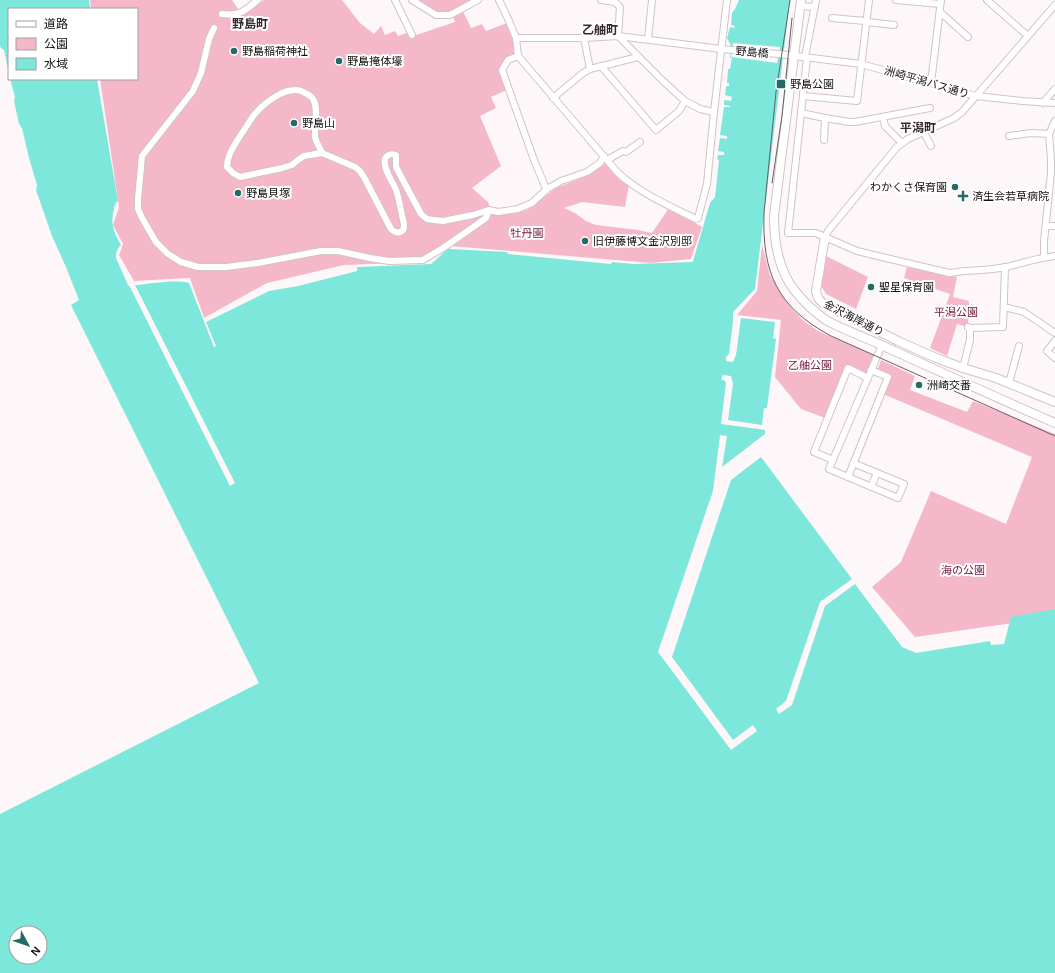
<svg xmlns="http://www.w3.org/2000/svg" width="1055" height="973" font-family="Arial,'Noto Sans JP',sans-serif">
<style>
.green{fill:#f5b8c9}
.water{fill:#7de7dc;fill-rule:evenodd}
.pier{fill:#fef7f9}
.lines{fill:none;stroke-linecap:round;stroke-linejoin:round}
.street-casing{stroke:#d3c2c6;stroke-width:8}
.secondary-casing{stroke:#d3c2c6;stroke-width:10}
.street{stroke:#fff;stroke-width:6}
.secondary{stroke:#fff;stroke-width:8}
.tram{stroke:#666062;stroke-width:1}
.poi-dot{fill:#226c65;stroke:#fff;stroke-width:1.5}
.labels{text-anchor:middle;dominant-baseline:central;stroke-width:4;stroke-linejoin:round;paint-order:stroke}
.poi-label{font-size:11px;fill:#140f10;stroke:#fff;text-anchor:start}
.street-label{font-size:11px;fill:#140f10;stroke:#fff}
.park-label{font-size:11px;fill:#73163e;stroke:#fff}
.neighbourhood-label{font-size:12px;font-weight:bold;fill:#372a2d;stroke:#fff}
</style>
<rect width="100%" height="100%" fill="#fef7f9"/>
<g class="green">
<path d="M90,0H232L242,15L264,0H342L360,23L374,34L381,26L385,35L395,31L398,36L409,32L413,36L455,22L453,17L463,11L471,28L482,24L486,31L507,23L514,39L515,55L500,71L507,90L491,97L496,108L480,116L501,166L472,188L488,202L492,215L527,210L556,188L589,175L605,163L629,185L625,207L582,202L564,208L575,213L586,221L596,225L638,230L652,233L669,208L702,227L691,259L651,263L451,246L428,262L344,265L267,283L204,318L190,278L134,281L119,255L123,244L113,225L119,207L100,79H137V9H91Z"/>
<path d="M416,0H470V1L453,13H438Z"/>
<path d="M762,245L770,275L785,300L793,310L804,321L818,331L874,355L866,373L846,366L825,418L801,409L775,377L781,320L737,315L757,291Z"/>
<path d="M826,256L868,277L856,309L826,294L821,286Z"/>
<path d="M907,267L957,277L953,297L969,301L968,327L957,324L947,356L930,348L950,294L904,278Z"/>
<path d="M881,360L915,376L910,390L967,412L973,401L1055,434V617L915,637L872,587L901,562L931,491L1006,524L1032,457L883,394L890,377L877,371Z"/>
</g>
<g class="water">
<path d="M0,0H89L90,9H9V73L4,50L1,48L0,46Z"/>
<path d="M739,0H790L755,289L733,312V321L729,354L726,357V361L733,362L736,355L741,318L775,322L773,338L776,339L767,408H764L762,425L728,420L733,384L731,376L723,375L721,379L725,381L726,383L721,424L765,430V434L722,467L727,436L720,435L713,491L658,652L731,750L757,731L753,725L733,740L672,657L731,480L761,457L852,579L820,602L786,701L776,709L779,714L792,705L825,606L855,584L902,647L916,653L990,641L991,645L1004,644L1011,617L1055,609V973H0V814L259,683L71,305L79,300L66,267L52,236L36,190L37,185L29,158L22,128L19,124L14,101L15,97L10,79H97L118,201C115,203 115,205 114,209C110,224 114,232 121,245C117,249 116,252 116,258L128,285L130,287L230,486L235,483L135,285C150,284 176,279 189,283L214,347L216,346L206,322L269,291L298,286L357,271V267L431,264L449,248L450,249L507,252L508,254L611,264L612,262L633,264L692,262L693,261L710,203L715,197L719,160L717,159L718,155H724V152L718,151L720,138L727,139V136L720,135L724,107H730V106L724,105V100L731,101L732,97L725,95L726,86H729V83H727L728,69H730L732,58H730L731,46L727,38L730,27L734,28L735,26L731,25L732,13L735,9ZM16,933H40V957H16Z"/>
</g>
<path class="pier" d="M733,43L780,47L777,63L731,57Z"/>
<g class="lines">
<defs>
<g id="street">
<path d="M395,0L412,35"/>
<path d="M412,0L436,15H450L478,0"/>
<path d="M499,0L509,21L516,38L518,56L618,173C640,193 669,206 696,219L698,218L707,184L714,112L727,0"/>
<path d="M601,0L615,2L620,7L618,36L663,81L685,101L700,109L714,112"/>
<path d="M896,0L940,4"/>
<path d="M987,0L1028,36"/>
<path d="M800,6L815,7"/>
<path d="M940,12L968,37"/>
<path d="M222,14C241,16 244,11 258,0"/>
<path d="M832,18L865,21L867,22L894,25"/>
<path d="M214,28L209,39L201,73L193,91L142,156L138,199V209L142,218L156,242L168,254L181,262L198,267H226L258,263L321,251H338L370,258L389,261L423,260L443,248L469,230L486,218L489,210"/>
<path d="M516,38H584L618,36L721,49L779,54L861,64L976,96L1055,5"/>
<path d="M584,38L590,69"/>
<path d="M648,39L652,0"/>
<path d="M518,56L508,60L502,70L534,160L545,186L547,189"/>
<path d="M805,57L816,0"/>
<path d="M807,58L788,233H816L857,251L949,273C954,273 960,271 965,271C979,270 992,270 1006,267C1022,263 1038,258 1055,256"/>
<path d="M601,66L656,130L679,111L685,101"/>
<path d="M931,83L941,0"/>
<path d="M803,96L857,101L869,0"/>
<path d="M553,98L583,73L590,69L638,57"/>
<path d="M1043,103L1055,89"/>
<path d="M801,113L825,118L824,140"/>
<path d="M883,117L885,126L902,143"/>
<path d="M825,118L849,122H855L930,108"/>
<path d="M923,131L931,146"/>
<path d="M1009,136L1031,133L1049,134"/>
<path d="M322,153C320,147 315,141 315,136C314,126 319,108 313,99C311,95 305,93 301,91C285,86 263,104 254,115C249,122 245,129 240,136C234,146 227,155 227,167L233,173L240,177L282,168L292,165L298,160L304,156L322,153L355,167L360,171L365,179L391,229C397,235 405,233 404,224C401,213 400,201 396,190C393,182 379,163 387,156C390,153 393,154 396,155V167L421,214L427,219L434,220L443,221L473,215L489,210L498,212L518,209L532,203L547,189L561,181L587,172L600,163L604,156"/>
<path d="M607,160L623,151L626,152L640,142"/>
<path d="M1046,226H1055"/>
<path d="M825,237L828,231L897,147L908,139L954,118L962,112L976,96L1022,101L1055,103"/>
<path d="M1044,257V241L1051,173V159L1049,134L1055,121"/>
<path d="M1004,307L1024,312L1055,333"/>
<path d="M968,327L970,328L1003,327L1005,267"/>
<path d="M1055,341L1047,351L1055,358"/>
<path d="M963,368L970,340V328"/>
<path d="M1009,383L1019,346"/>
<path d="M833,460L814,452L848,368L868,378"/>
<path d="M853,463L904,484L898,498L829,469L882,345"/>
<path d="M848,477L888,377L871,370"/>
<path d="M871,487L877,473"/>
</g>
<g id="secondary">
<path d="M801,0L774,216C774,242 778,270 795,291C804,302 814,312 826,320C843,330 863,336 881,345C939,371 997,398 1055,423"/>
<path d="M825,237L816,291C817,298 819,300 824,304L898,341L934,357L963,368L996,378L1055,402"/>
</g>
</defs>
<use href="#street" class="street-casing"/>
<use href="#secondary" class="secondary-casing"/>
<use href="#street" class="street"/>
<use href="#secondary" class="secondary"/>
<g class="tram">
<path d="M790,0L776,92L764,213C762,273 777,307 831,336L1055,436"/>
<path d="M772,183L782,116L792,18"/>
</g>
</g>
<g class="poi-dot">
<circle cx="234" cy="51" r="4"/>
<circle cx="339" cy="61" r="4"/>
<rect x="776" y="79" width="10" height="10" rx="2"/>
<circle cx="294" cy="123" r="4"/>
<circle cx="955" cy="187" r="4"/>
<circle cx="238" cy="193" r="4"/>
<path d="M961 190h4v4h4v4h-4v4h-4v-4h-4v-4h4z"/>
<circle cx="585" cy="241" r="4"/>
<circle cx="871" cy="287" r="4"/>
<circle cx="919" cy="385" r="4"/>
</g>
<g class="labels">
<g class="poi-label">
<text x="242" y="51">野島稲荷神社</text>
<text x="347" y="61">野島掩体壕</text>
<text x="790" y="84">野島公園</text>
<text x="302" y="123">野島山</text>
<text x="947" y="187" text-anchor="end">わかくさ保育園</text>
<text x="246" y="193">野島貝塚</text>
<text x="972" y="196">済生会若草病院</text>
<text x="593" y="241">旧伊藤博文金沢別邸</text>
<text x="879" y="287">聖星保育園</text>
<text x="927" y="385">洲崎交番</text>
</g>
<g class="street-label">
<text transform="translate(752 52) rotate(5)">野島橋</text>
<text transform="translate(927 82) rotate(16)">洲崎平潟バス通り</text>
<text transform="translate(854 318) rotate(27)">金沢海岸通り</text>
</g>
<g class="park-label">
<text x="527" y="233">牡丹園</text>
<text x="956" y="312">平潟公園</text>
<text x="810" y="365">乙舳公園</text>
<text x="963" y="570">海の公園</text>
</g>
<g class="neighbourhood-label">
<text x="250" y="24">野島町</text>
<text x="600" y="30">乙舳町</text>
<text x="918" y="128">平潟町</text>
</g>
</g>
<rect x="8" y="8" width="130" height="72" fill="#ffffff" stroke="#a19f9f"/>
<rect x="16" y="21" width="20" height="6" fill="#ffffff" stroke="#a19f9f"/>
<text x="44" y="28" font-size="12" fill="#140f10">道路</text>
<rect x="16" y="38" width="20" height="12" fill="#f5b8c9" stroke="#a19f9f"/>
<text x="44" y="48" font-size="12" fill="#140f10">公園</text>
<rect x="16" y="58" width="20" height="12" fill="#7de7dc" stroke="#a19f9f"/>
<text x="44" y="68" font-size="12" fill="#140f10">水域</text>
<g transform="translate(28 945) rotate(130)"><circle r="19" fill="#ffffff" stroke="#a19f9f"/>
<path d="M0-3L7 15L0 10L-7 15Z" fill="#226c65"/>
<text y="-6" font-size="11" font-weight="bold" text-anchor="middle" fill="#140f10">N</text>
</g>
</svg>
